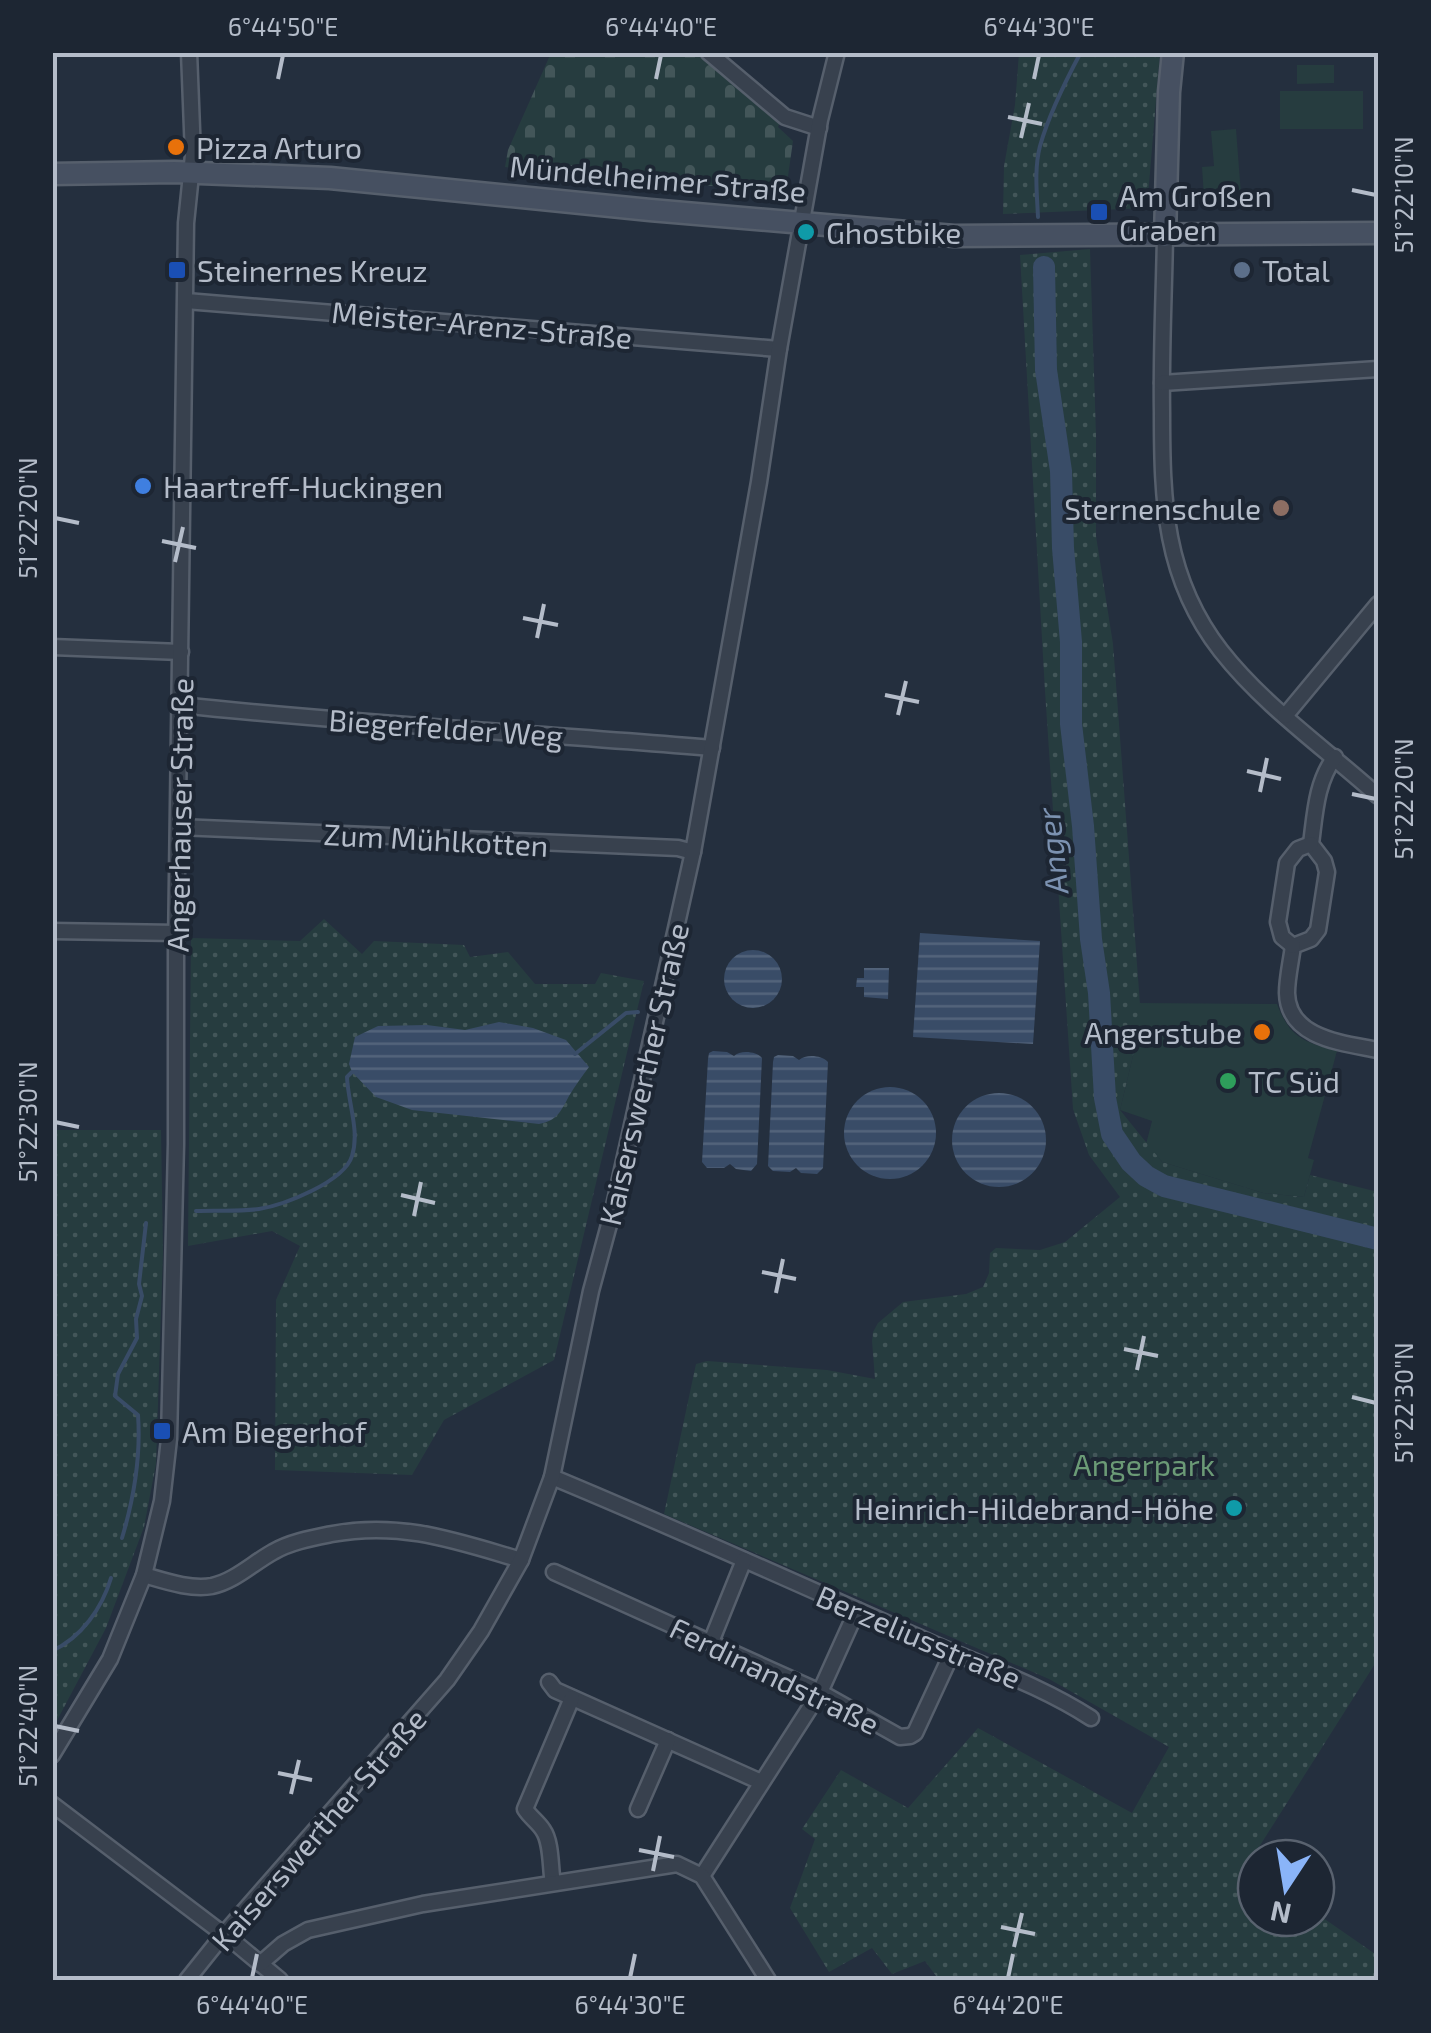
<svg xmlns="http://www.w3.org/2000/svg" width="1431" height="2033" font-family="'Exo 2',sans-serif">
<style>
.grass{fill:#263c3f}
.cemetery{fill:url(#cemetery-stones)}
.park{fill:url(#park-dots)}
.water{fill:url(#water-rules)}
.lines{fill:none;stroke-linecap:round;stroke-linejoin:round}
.stream{stroke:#394c67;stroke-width:4}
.river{stroke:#394c67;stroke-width:22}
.street-casing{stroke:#565f6c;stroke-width:19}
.secondary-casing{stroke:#565f6c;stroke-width:25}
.street{stroke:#38414e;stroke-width:14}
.secondary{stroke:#465061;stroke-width:20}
.ticks{fill:none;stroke:#b4bcc9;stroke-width:4}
.food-dot{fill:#e8710a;stroke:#1d2633;stroke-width:4}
.transit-dot{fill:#1a4fb4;stroke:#1d2633;stroke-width:4}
.culture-dot{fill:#0f9aa8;stroke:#1d2633;stroke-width:4}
.service-dot{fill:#5c6f8a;stroke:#1d2633;stroke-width:4}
.shop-dot{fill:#3f7fe0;stroke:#1d2633;stroke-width:4}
.education-dot{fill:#8d6e63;stroke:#1d2633;stroke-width:4}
.leisure-dot{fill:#2e9e5b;stroke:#1d2633;stroke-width:4}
.labels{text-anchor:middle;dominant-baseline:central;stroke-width:8;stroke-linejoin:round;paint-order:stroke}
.poi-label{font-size:30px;fill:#b4bcc9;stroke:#1d2633;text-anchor:start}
.street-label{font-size:30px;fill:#b4bcc9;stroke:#1d2633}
.park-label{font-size:30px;fill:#6b9a76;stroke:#1d2633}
.water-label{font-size:32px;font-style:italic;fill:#7c92b1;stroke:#1d2633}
.neatline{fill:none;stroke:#b4bcc9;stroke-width:4}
.ticks-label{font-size:25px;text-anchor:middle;fill:#b4bcc9}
</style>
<defs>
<pattern id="cemetery-stones" width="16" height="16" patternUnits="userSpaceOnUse" patternTransform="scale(2.5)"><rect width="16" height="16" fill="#263c3f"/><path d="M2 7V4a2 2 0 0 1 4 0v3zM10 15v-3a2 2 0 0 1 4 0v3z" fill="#435659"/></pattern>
<pattern id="park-dots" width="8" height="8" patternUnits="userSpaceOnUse" patternTransform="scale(2.5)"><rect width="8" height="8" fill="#263c3f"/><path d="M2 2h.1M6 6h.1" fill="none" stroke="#435659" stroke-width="1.8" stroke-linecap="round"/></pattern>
<pattern id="water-rules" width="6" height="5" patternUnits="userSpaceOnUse" patternTransform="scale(2.5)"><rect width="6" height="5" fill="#394c67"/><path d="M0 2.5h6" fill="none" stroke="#53647b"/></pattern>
</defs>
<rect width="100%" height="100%" fill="#242f3e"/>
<g class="grass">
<path d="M1297,65H1334V83L1297,84Z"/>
<rect x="1280" y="91" width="83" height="38"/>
<path d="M1236,129L1241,194L1204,197L1202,167L1214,166L1211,131Z"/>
<path d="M1140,1003L1277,1004C1290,1038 1304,1042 1337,1051L1308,1158L1314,1160L1304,1197L1263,1193L1162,1162L1146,1144L1152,1121L1120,1110L1140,1026Z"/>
</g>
<path class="cemetery" d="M551,53H697L780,122L778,127L793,141L786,190L604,180L505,167L508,150Z"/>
<g class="park">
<path d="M1019,53H1160L1147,208L1003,214L1004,166L1015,105Z"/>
<path d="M1090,249L1096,435V536L1113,644L1140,1004V1026L1120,1110L1162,1162L1263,1193L1304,1197L1310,1175L1378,1192V1659L1247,1866L1256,1872V1918H1316V1913L1378,1956V1980H939L925,1961L892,1974L872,1948L829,1972L790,1908L815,1839L802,1829L841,1770L908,1808L978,1728L1132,1813L1169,1747L1049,1679L664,1514L696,1364L707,1361L827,1370L875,1379L872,1341L873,1332L878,1323L903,1302L966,1294L983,1287L989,1273L990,1253L996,1248L1040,1250L1065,1242L1120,1197L1089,1155L1073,1109L1045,691L1020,255Z"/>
<path d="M324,919L362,954L374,941L464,945L470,957L508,952L535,984H595L601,973L644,981L554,1360L444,1420L412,1475L275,1470L276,1300L300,1246L272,1231L188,1246L191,938L300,941Z"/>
<path d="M53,1130H161L163,1252L156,1464L144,1527L106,1628L53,1728Z"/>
</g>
<g class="water">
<path d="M920,933L1040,941L1033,1044L913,1037Z"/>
<circle cx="753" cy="979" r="29"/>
<path d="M864,968H889L888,999L864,997V987H856L857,978H864Z"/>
<path d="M499,1022L533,1028L566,1040L589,1067C582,1076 575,1086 569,1096C561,1111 557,1121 539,1124L412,1110L376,1097L352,1072L349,1064L355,1037L378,1026L427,1025L465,1030Z"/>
<path d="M713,1051L727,1052L734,1056C740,1050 756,1051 762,1058L757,1164L751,1171L736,1169L730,1164L724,1168H707L702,1162L708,1059L709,1053Z"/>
<path d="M778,1055L793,1056L799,1060C806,1054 821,1055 828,1062L823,1168L817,1174L801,1173L796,1168L790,1172L773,1171L768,1166L773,1062L774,1057Z"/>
<circle cx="890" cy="1133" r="46"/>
<circle cx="999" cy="1140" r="47"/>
</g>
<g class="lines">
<g class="stream">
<path d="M1038,217C1037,194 1034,169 1040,146C1049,114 1065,82 1081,52"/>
<path d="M575,1054L626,1013L638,1012"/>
<path d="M196,1211C217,1210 238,1212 259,1209C284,1205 344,1182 352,1156C360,1131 348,1103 347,1077L352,1072H357"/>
<path d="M122,1538C134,1498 141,1457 138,1415L115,1396L118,1374L137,1338L136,1319L142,1296L139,1284L146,1223"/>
<path d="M52,1651C82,1637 102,1608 111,1578"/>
</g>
<path class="river" d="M1044,267L1046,370L1061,471L1063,548L1071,642V724L1083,826L1091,939L1099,993L1105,1098L1112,1134L1131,1162L1146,1176L1164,1186L1378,1239"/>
<defs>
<g id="street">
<path d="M708,52L785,117L819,128"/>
<path d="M1165,236C1164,295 1161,353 1162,412C1162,501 1164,578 1221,651C1265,707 1326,749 1378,796"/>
<path d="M186,301L779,349"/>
<path d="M1162,383L1378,369"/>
<path d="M52,647L181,652"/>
<path d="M180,705C357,724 535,733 712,748"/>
<path d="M1285,716L1378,604"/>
<path d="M1335,757C1316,782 1315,814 1311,844L1324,861L1327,872L1318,930L1311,939L1293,946C1291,962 1287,978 1287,993C1288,1039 1344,1043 1378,1050"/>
<path d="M179,827L678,848L693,852"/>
<path d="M52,931L177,933"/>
<path d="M1293,946L1282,937L1278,922L1287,863L1298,849L1311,844"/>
<path d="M552,1477C675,1528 796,1583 918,1637C976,1664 1037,1683 1091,1718"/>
<path d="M554,1572L820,1692L900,1737L910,1736L915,1733L952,1653"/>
<path d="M144,1575C165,1581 191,1590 212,1586C235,1581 253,1563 273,1552C290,1542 312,1538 332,1534C401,1521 456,1541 521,1560"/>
<path d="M711,1642L744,1560"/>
<path d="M549,1682L555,1690L761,1782"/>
<path d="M52,1755L110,1659L144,1575L162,1501L169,1439L176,1144V950L186,223L193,155L189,52"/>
<path d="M52,1804L239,1946L280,1980"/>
<path d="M638,1809L668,1740"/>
<path d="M702,1876L820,1692L857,1610"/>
<path d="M553,1883C550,1868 552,1843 543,1830C538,1822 530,1817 525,1809L572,1698"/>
<path d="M260,1964L283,1944L308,1930L423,1904L677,1864L702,1876L768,1980"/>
<path d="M187,1980L223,1935L447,1680L481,1631L521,1560L552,1477L591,1291L613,1210L693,852L759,482L779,349L802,221L820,120L837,52"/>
</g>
<g id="secondary">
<path d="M52,174L174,172L330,178L650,210L954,236L1378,233"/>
<path d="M1165,236L1169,92L1173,52"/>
</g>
</defs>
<use href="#street" class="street-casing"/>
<use href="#secondary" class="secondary-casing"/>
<use href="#street" class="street"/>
<use href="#secondary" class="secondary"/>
</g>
<path class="ticks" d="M278,79L283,55M656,79L661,55M1034,79L1039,55M1008,117L1042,124M1021,138L1029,103M1352,190L1376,195M55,518L79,523M162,541L196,548M175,562L183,527M523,618L558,625M537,638L544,604M885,695L919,702M898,715L906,681M1247,771L1281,779M1260,792L1267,758M1352,794L1376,799M55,1122L79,1127M401,1195L435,1203M414,1216L421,1182M762,1272L796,1279M776,1293L783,1259M1124,1349L1158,1356M1137,1370L1144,1336M1352,1397L1376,1403M55,1726L79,1731M278,1773L312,1780M291,1794L299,1760M639,1850L674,1857M653,1871L660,1836M1001,1927L1035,1934M1014,1947L1022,1913M252,1978L257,1954M630,1978L635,1954M1008,1978L1013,1954"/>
<g class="food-dot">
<circle cx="176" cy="147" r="10"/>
<circle cx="1262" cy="1032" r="10"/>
</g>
<g class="transit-dot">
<rect x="1089" y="202" width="20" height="20" rx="5"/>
<rect x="167" y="260" width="20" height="20" rx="5"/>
<rect x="152" y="1421" width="20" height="20" rx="5"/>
</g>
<g class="culture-dot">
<circle cx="806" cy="232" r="10"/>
<circle cx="1234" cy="1508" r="10"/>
</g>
<circle class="service-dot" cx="1242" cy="270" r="10"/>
<circle class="shop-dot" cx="143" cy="486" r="10"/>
<circle class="education-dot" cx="1281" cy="508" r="10"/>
<circle class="leisure-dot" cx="1228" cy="1081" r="10"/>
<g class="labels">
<g class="poi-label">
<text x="196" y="147">Pizza Arturo</text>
<text x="1119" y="195">Am Großen<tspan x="1119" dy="34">Graben</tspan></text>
<text x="826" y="232">Ghostbike</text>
<text x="197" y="270">Steinernes Kreuz</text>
<text x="1262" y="270">Total</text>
<text x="163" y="486">Haartreff-Huckingen</text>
<text x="1261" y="508" text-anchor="end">Sternenschule</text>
<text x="1242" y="1032" text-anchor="end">Angerstube</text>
<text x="1248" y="1081">TC Süd</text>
<text x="182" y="1431">Am Biegerhof</text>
<text x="1214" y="1508" text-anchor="end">Heinrich-Hildebrand-Höhe</text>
</g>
<g class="street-label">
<text transform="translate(658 178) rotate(5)">Mündelheimer Straße</text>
<text transform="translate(482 324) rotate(5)">Meister-Arenz-Straße</text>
<text transform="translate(446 727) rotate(4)">Biegerfelder Weg</text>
<text transform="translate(179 815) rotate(-89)">Angerhauser Straße</text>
<text transform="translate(436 839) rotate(3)">Zum Mühlkotten</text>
<text transform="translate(643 1074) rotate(-77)">Kaiserswerther Straße</text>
<text transform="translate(919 1636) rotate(23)">Berzeliusstraße</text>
<text transform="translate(775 1675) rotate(26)">Ferdinandstraße</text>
<text transform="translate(318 1829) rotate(-49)">Kaiserswerther Straße</text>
</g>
<g class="park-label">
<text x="1144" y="1464">Angerpark</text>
</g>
<g class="water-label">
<text transform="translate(1051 851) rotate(-96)">Anger</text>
</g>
</g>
<rect width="1431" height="2033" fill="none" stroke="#1d2633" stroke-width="110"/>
<g transform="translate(1286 1888) rotate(192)"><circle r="48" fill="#1d2633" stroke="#59626f" stroke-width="2.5"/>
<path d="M0-8L18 38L0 25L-18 38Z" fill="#8ab4f8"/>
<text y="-15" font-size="28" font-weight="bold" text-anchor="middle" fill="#b4bcc9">N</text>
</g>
<rect x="55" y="55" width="1321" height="1923" class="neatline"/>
<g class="ticks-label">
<text x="283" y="36">6°44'50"E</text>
<text x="661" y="36">6°44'40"E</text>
<text x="1039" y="36">6°44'30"E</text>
<text transform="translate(1404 195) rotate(-90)" y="9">51°22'10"N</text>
<text transform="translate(28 518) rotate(-90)" y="9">51°22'20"N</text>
<text transform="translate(1404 799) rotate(-90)" y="9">51°22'20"N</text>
<text transform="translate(28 1122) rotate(-90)" y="9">51°22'30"N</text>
<text transform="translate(1404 1403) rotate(-90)" y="9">51°22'30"N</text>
<text transform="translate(28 1726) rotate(-90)" y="9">51°22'40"N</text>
<text x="252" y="2014">6°44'40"E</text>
<text x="630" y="2014">6°44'30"E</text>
<text x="1008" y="2014">6°44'20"E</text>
</g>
</svg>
